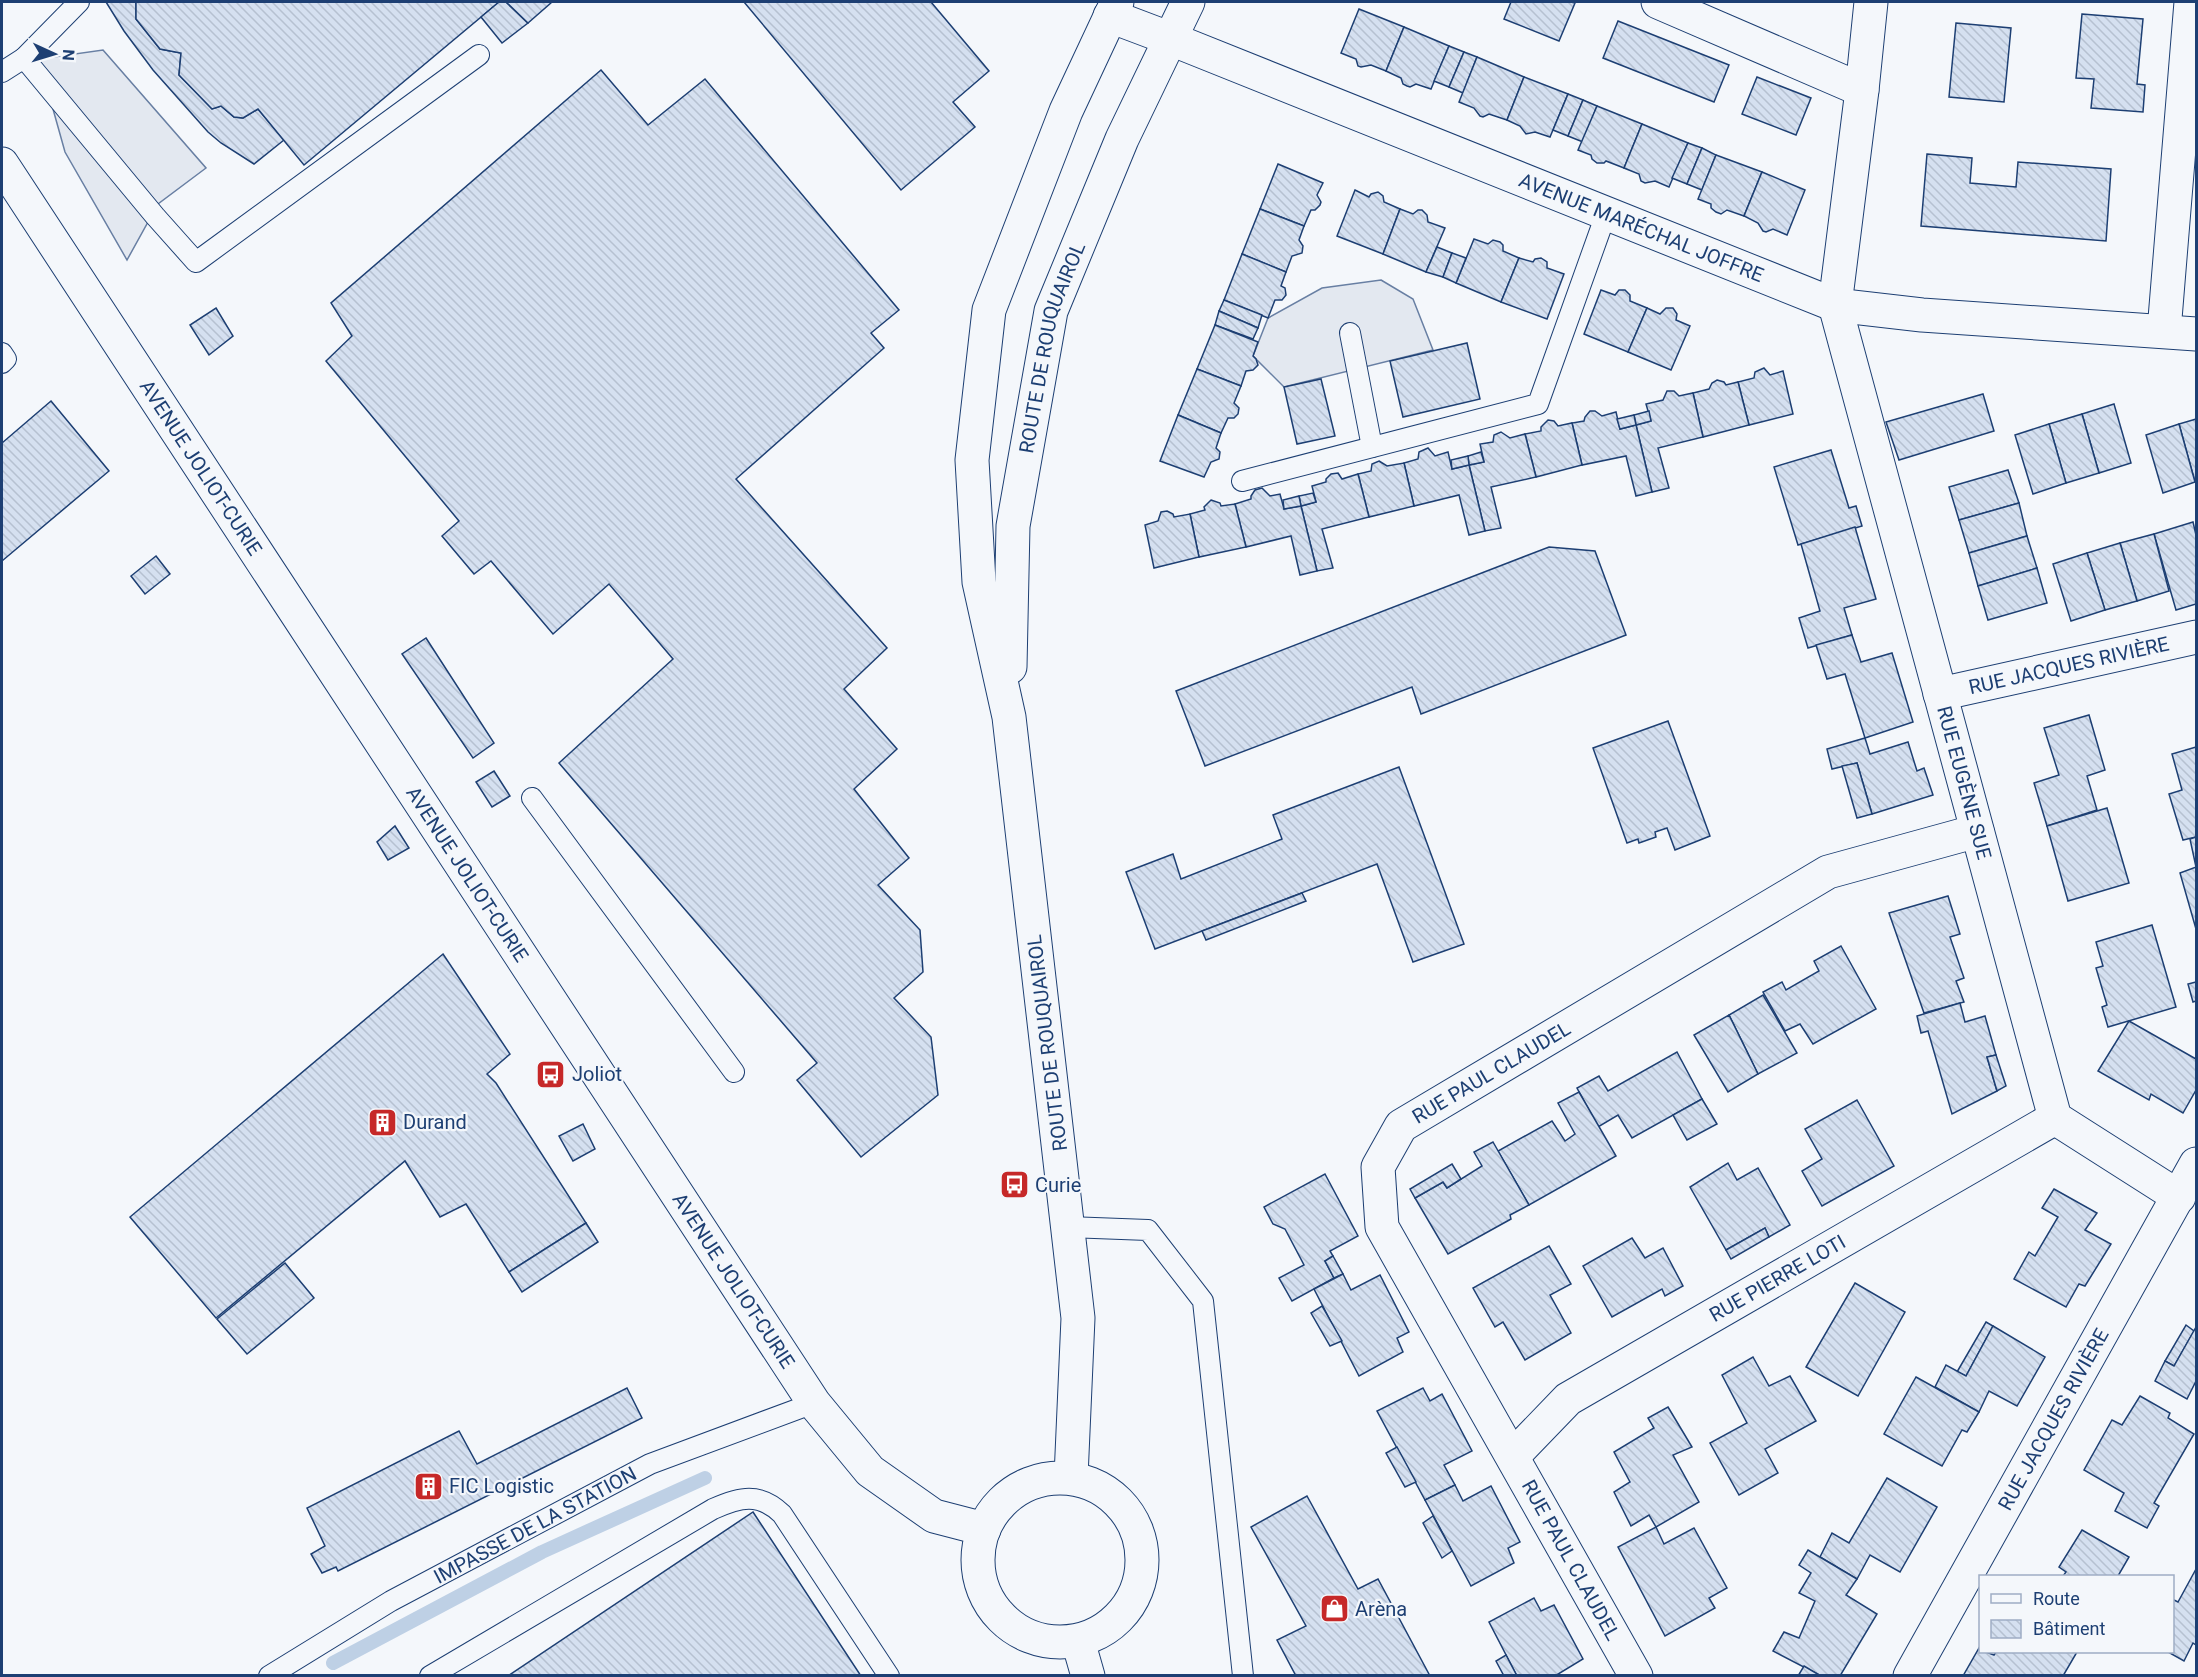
<svg xmlns="http://www.w3.org/2000/svg" width="2198" height="1677" font-family="Roboto,sans-serif">
<style>
.parking{fill:#e3e8f0;stroke:#687fa3;stroke-width:1.5}
.lines{fill:none;stroke-linecap:round;stroke-linejoin:round}
.stream{stroke:#bed0e5;stroke-width:14}
.building{fill:url(#building-back-hatch);stroke:#1d3f73;stroke-width:1.5}
.service-casing{stroke:#1d3f73;stroke-width:22}
.minor-casing{stroke:#1d3f73;stroke-width:35}
.tertiary-casing{stroke:#1d3f73;stroke-width:35}
.service{stroke:#f4f7fb;stroke-width:20}
.minor{stroke:#f4f7fb;stroke-width:33}
.tertiary{stroke:#f4f7fb;stroke-width:33}
.labels{text-anchor:middle;dominant-baseline:central;stroke-width:4.5;stroke-linejoin:round;paint-order:stroke}
.street-label{font-size:20px;fill:#1d3f73;stroke:#f4f7fb}
.poi-label{font-size:20px;fill:#1d3f73;stroke:#f4f7fb;text-anchor:start}
</style>
<defs>
<pattern id="building-back-hatch" width="6" height="6" patternUnits="userSpaceOnUse" patternTransform="scale(1.5)"><rect width="6" height="6" fill="#d5e0f0"/><path d="M-1 5l2 2M0 0l6 6M5-1l2 2" fill="none" stroke="#b6c1d1"/></pattern>
</defs>
<rect width="100%" height="100%" fill="#f4f7fb"/>
<g class="parking">
<path d="M103,50L206,168L158,204L127,260L65,152L39,59Z"/>
<path d="M1381,280L1413,299L1433,350L1284,387L1253,356L1268,318L1322,288Z"/>
</g>
<g class="lines">
<path class="stream" d="M333,1663L542,1552L705,1478"/>
</g>
<g class="building">
<path d="M106,2H136V19L160,49L181,53L179,75L212,109L221,106L234,117L243,118L258,109L284,140L254,164L221,143L208,132L153,70L124,31Z"/>
<path d="M136,2H499L304,165L258,109L243,118L234,117L221,106L212,109L179,75L181,53L160,49L136,19Z"/>
<path d="M499,2H506L528,23L502,43L481,17Z"/>
<path d="M506,2H552L528,23Z"/>
<path d="M744,2H931L989,71L953,102L975,127L901,190Z"/>
<path d="M1511,2H1571L1575,3L1559,41L1504,19Z"/>
<path d="M1359,9L1404,27L1386,71L1371,65L1361,67L1358,66L1356,59L1341,53Z"/>
<path d="M2082,14L2143,19L2137,84L2145,85L2143,112L2091,108L2094,79L2076,78Z"/>
<path d="M1618,21L1729,65L1714,102L1603,58Z"/>
<path d="M1956,23L2011,28L2004,102L1949,97Z"/>
<path d="M1404,27L1449,46L1431,89L1416,84L1410,87L1407,86L1403,84L1401,78L1386,71Z"/>
<path d="M1449,46L1464,52L1449,87L1434,81Z"/>
<path d="M1464,52L1477,57L1463,93L1449,87Z"/>
<path d="M1477,57L1524,77L1507,120L1489,114L1483,117L1480,116L1474,108L1459,102Z"/>
<path d="M601,70L648,125L705,79L899,310L871,333L884,348L736,479L887,648L844,689L897,749L854,789L909,858L878,885L920,930L923,972L894,998L931,1037L938,1095L861,1157L797,1080L817,1063L559,763L673,659L609,584L553,634L491,561L474,574L442,536L459,521L326,361L352,336L331,303Z"/>
<path d="M1524,77L1568,94L1550,137L1535,132L1526,134L1520,126L1507,120Z"/>
<path d="M1757,77L1811,98L1796,135L1742,114Z"/>
<path d="M1568,94L1583,100L1568,136L1553,130Z"/>
<path d="M1583,100L1597,106L1583,142L1568,136Z"/>
<path d="M1597,106L1642,124L1624,168L1606,161L1604,163H1597L1592,159L1591,155L1578,150Z"/>
<path d="M1642,124L1688,143L1669,187L1655,181L1645,183L1641,181L1639,174L1624,168Z"/>
<path d="M1688,143L1702,148L1687,184L1672,178Z"/>
<path d="M1702,148L1716,155L1702,190L1687,184Z"/>
<path d="M1927,154L1972,158L1970,183L2016,187L2018,162L2111,169L2106,241L1921,226Z"/>
<path d="M1716,155L1762,172L1744,216L1727,210L1721,214L1716,212L1711,208V204L1698,199Z"/>
<path d="M1278,164L1323,183L1317,195L1321,202L1320,205L1315,210H1311L1304,226L1260,209Z"/>
<path d="M1762,172L1805,190L1787,235L1773,229L1766,232L1763,231L1758,223L1744,216Z"/>
<path d="M1355,190L1369,197L1371,194L1378,192L1383,196L1384,202L1400,209L1383,254L1337,236Z"/>
<path d="M1260,209L1304,226L1299,240L1303,246L1302,253L1292,256L1286,272L1242,254Z"/>
<path d="M1400,209L1413,214L1418,210H1422L1427,215L1428,222L1445,228L1426,272L1383,254Z"/>
<path d="M1474,239L1488,244L1493,240L1500,242L1503,245V251L1519,258L1501,302L1456,283Z"/>
<path d="M1437,247L1452,253L1443,277L1426,272Z"/>
<path d="M1452,253L1466,258L1456,283L1443,277Z"/>
<path d="M1242,254L1286,272L1281,286L1285,288L1286,295L1282,300H1275L1268,318L1224,300Z"/>
<path d="M1519,258L1533,262L1535,259L1541,258L1547,262V268L1564,274L1547,319L1501,302Z"/>
<path d="M1601,290L1615,295L1619,290H1625L1630,295V301L1647,308L1628,352L1584,334Z"/>
<path d="M1224,300L1262,315L1258,328L1219,311Z"/>
<path d="M216,308L233,336L209,355L190,325Z"/>
<path d="M1647,308L1660,314L1666,308H1673L1677,314L1676,320L1690,326L1671,370L1628,352Z"/>
<path d="M1219,311L1258,328L1253,339L1215,325Z"/>
<path d="M1215,325L1258,342L1253,356L1256,359L1258,365L1253,370L1246,371L1241,386L1197,369Z"/>
<path d="M1467,343L1480,399L1403,417L1390,361Z"/>
<path d="M1764,368L1770,375L1783,371L1793,414L1749,425L1738,382L1754,378L1755,372Z"/>
<path d="M1197,369L1241,386L1234,403L1239,408L1238,414L1234,418H1228L1221,433L1178,415Z"/>
<path d="M1321,379L1335,436L1297,444L1284,387Z"/>
<path d="M1717,380L1724,382L1726,385L1738,382L1749,425L1703,437L1693,393L1709,389L1712,383Z"/>
<path d="M1667,391H1674L1679,396L1693,393L1703,437L1658,448L1669,488L1652,492L1636,425L1651,421L1646,404L1663,400Z"/>
<path d="M1983,394L1994,431L1899,460L1886,422Z"/>
<path d="M51,401L109,471L2,561V443Z"/>
<path d="M2114,404L2131,463L2099,473L2082,414Z"/>
<path d="M1590,411H1595L1602,416L1616,412L1620,429L1636,425L1652,492L1636,496L1626,456L1582,465L1572,423L1584,421L1585,417Z"/>
<path d="M1649,411L1651,421L1636,425L1634,415Z"/>
<path d="M2082,414L2099,473L2066,483L2049,424Z"/>
<path d="M1178,415L1221,433L1216,448L1220,452L1219,459L1211,462L1204,477L1160,461Z"/>
<path d="M1634,415L1636,425L1620,429L1617,419Z"/>
<path d="M2196,419V482H2195L2179,424Z"/>
<path d="M1548,420L1554,421L1558,426L1572,423L1582,465L1536,477L1525,434L1541,431V427Z"/>
<path d="M2049,424L2066,483L2033,494L2015,435Z"/>
<path d="M2179,424L2195,482L2163,493L2146,435Z"/>
<path d="M1501,432L1510,438L1525,434L1536,477L1491,487L1501,528L1485,531L1469,465L1484,462L1480,444L1493,442L1494,435Z"/>
<path d="M1428,448L1435,456L1448,452L1452,469L1469,465L1485,531L1469,535L1459,495L1414,506L1404,463L1418,459L1419,452Z"/>
<path d="M1831,450L1849,508L1856,506L1862,526L1798,545L1774,467Z"/>
<path d="M1481,452L1484,462L1469,465L1468,456Z"/>
<path d="M1468,456L1469,465L1452,469L1451,460Z"/>
<path d="M1379,461L1387,466L1404,463L1414,506L1369,517L1358,474L1371,471L1372,464Z"/>
<path d="M2008,470L2019,503L1959,520L1949,487Z"/>
<path d="M1338,473L1342,479L1358,474L1369,517L1322,529L1333,568L1317,571L1301,506L1316,502L1312,486L1326,482V479L1331,474Z"/>
<path d="M1262,488L1270,496L1280,494L1284,509L1301,506L1317,571L1300,575L1291,536L1246,547L1235,504L1251,499V496L1255,490Z"/>
<path d="M1313,493L1316,502L1301,506L1299,496Z"/>
<path d="M1299,496L1301,506L1284,509L1283,500Z"/>
<path d="M1211,500L1220,503L1221,506L1235,504L1246,547L1199,557L1190,514L1205,510L1204,507Z"/>
<path d="M2019,503L2027,536L1969,553L1959,520Z"/>
<path d="M1167,511L1173,514L1174,517L1190,514L1199,557L1154,568L1145,525L1158,521L1161,512Z"/>
<path d="M2193,522L2196,535V604L2176,610L2154,534Z"/>
<path d="M1855,527L1876,599L1844,608L1852,635L1808,648L1799,618L1820,611L1801,544Z"/>
<path d="M2154,534L2169,591L2137,601L2120,543Z"/>
<path d="M2027,536L2037,568L1978,586L1969,553Z"/>
<path d="M2120,543L2137,601L2105,610L2087,553Z"/>
<path d="M1549,547L1595,551L1626,635L1421,714L1412,687L1205,766L1176,691Z"/>
<path d="M2087,553L2105,610L2071,621L2053,564Z"/>
<path d="M156,556L170,574L145,594L131,576Z"/>
<path d="M2037,568L2047,603L1988,620L1978,586Z"/>
<path d="M1852,635L1861,662L1892,653L1913,722L1865,738L1845,674L1827,679L1816,645Z"/>
<path d="M426,638L494,743L473,758L402,654Z"/>
<path d="M2089,715L2105,770L2087,776L2097,810L2047,826L2034,783L2059,775L2044,728Z"/>
<path d="M1668,721L1710,836L1675,850L1667,828L1655,832L1656,837L1639,843L1638,839L1627,843L1593,748Z"/>
<path d="M1865,738L1870,754L1908,742L1917,771L1924,768L1933,795L1872,814L1857,763L1832,769L1827,749Z"/>
<path d="M2196,747V837L2183,840L2169,794L2182,790L2172,754Z"/>
<path d="M1857,763L1872,814L1857,818L1842,766Z"/>
<path d="M1399,767L1464,944L1413,962L1377,864L1155,949L1126,872L1173,854L1181,879L1282,839L1273,815Z"/>
<path d="M494,771L510,796L492,807L476,782Z"/>
<path d="M2107,808L2129,883L2068,901L2047,826Z"/>
<path d="M395,826L409,848L388,860L377,842Z"/>
<path d="M2196,837V867L2190,839Z"/>
<path d="M2196,867V929L2180,873Z"/>
<path d="M1302,893L1306,901L1206,940L1202,931Z"/>
<path d="M1948,896L1960,934L1950,937L1964,978L1956,981L1964,1002L1924,1013L1889,913Z"/>
<path d="M2152,925L2176,1007L2108,1027L2102,1007L2107,1005L2096,968L2103,966L2096,942Z"/>
<path d="M1841,946L1876,1009L1813,1044L1800,1024L1785,1031L1763,992L1782,982L1786,990L1819,971L1814,961Z"/>
<path d="M443,954L510,1054L487,1074L496,1083L586,1223L509,1272L466,1204L440,1217L405,1161L216,1318L130,1217Z"/>
<path d="M2196,982V1001L2193,1002L2188,984Z"/>
<path d="M1763,995L1797,1053L1758,1074L1729,1015Z"/>
<path d="M1960,1003L1965,1022L1985,1016L1996,1055L1987,1057L1997,1091L1952,1114L1928,1031L1921,1033L1917,1016Z"/>
<path d="M1729,1015L1758,1074L1728,1092L1694,1035Z"/>
<path d="M2129,1021L2196,1059V1090L2183,1113L2151,1094L2149,1100L2098,1071Z"/>
<path d="M1677,1052L1702,1099L1632,1138L1618,1115L1598,1127L1577,1088L1599,1076L1608,1091Z"/>
<path d="M1996,1055L2006,1086L1997,1091L1987,1057Z"/>
<path d="M1579,1092L1616,1156L1529,1205L1498,1151L1552,1121L1565,1141L1575,1134L1558,1103Z"/>
<path d="M1702,1099L1717,1124L1687,1140L1673,1115Z"/>
<path d="M1857,1100L1894,1166L1822,1206L1802,1171L1822,1159L1805,1129Z"/>
<path d="M583,1124L595,1149L573,1161L559,1136Z"/>
<path d="M1493,1142L1529,1205L1510,1215L1511,1219L1448,1254L1415,1198L1443,1182L1447,1188L1482,1166L1474,1152Z"/>
<path d="M1728,1163L1737,1180L1758,1168L1790,1225L1769,1237L1765,1228L1726,1250L1690,1187Z"/>
<path d="M1452,1164L1461,1179L1447,1188L1443,1182L1415,1198L1410,1189Z"/>
<path d="M1325,1174L1358,1236L1330,1251L1333,1256L1325,1261L1334,1278L1292,1301L1279,1278L1304,1265L1285,1229L1273,1224L1264,1207Z"/>
<path d="M2054,1189L2097,1213L2085,1230L2111,1244L2085,1286L2079,1284L2066,1307L2014,1279L2029,1252L2035,1256L2058,1217L2042,1208Z"/>
<path d="M586,1223L598,1242L522,1292L509,1272Z"/>
<path d="M1765,1228L1769,1237L1731,1259L1726,1250Z"/>
<path d="M1632,1238L1645,1258L1663,1248L1683,1286L1665,1296L1662,1289L1612,1317L1583,1266Z"/>
<path d="M1549,1246L1571,1284L1550,1295L1571,1333L1525,1360L1503,1322L1495,1327L1473,1288Z"/>
<path d="M1333,1256L1343,1274L1334,1278L1325,1261Z"/>
<path d="M285,1263L314,1298L247,1354L217,1319Z"/>
<path d="M1343,1274L1351,1290L1380,1275L1409,1332L1397,1338L1403,1352L1359,1376L1314,1289Z"/>
<path d="M1855,1283L1905,1312L1858,1396L1806,1367Z"/>
<path d="M1322,1306L1342,1341L1330,1346L1311,1313Z"/>
<path d="M1986,1322L1993,1326L1966,1376L1957,1372Z"/>
<path d="M2186,1325L2194,1331L2174,1366L2165,1361Z"/>
<path d="M1993,1326L2045,1357L2017,1406L1989,1391L1979,1412L1935,1387L1946,1365L1966,1376Z"/>
<path d="M2196,1327V1381L2187,1399L2155,1381L2165,1361L2174,1366Z"/>
<path d="M1753,1357L1769,1386L1790,1376L1816,1421L1765,1449L1778,1473L1739,1495L1710,1443L1747,1423L1722,1375Z"/>
<path d="M1916,1377L1979,1412L1967,1432L1962,1430L1942,1466L1884,1434Z"/>
<path d="M627,1388L642,1418L338,1571L336,1567L322,1573L311,1554L325,1546L307,1508L459,1431L477,1464Z"/>
<path d="M1423,1388L1430,1401L1442,1394L1472,1451L1444,1465L1455,1485L1425,1500L1377,1411Z"/>
<path d="M2140,1396L2170,1413L2168,1418L2194,1434L2154,1503L2159,1506L2147,1528L2115,1511L2124,1493L2084,1470L2112,1420L2122,1425Z"/>
<path d="M1668,1407L1692,1447L1673,1455L1699,1502L1656,1527L1649,1515L1631,1526L1614,1492L1630,1482L1614,1452L1654,1428L1648,1418Z"/>
<path d="M1397,1447L1416,1482L1405,1487L1386,1453Z"/>
<path d="M1887,1478L1937,1507L1900,1572L1870,1555L1857,1579L1820,1557L1832,1533L1849,1543Z"/>
<path d="M1455,1485L1463,1501L1491,1486L1520,1542L1508,1548L1514,1563L1471,1586L1425,1500Z"/>
<path d="M1307,1496L1358,1589L1378,1579L1430,1676H1296L1277,1640L1306,1626L1251,1527Z"/>
<path d="M753,1512L861,1676H508Z"/>
<path d="M1433,1516L1452,1551L1442,1558L1423,1523Z"/>
<path d="M1656,1527L1664,1544L1694,1528L1727,1588L1709,1598L1715,1608L1665,1636L1618,1547Z"/>
<path d="M2082,1530L2129,1557L2118,1576H2063L2066,1572L2059,1567Z"/>
<path d="M1808,1550L1857,1579L1846,1595L1877,1614L1840,1676H1821L1773,1651L1784,1632L1799,1638L1815,1601L1799,1593L1811,1573L1799,1565Z"/>
<path d="M2196,1569V1645L2193,1643L2184,1661L2168,1652H2172V1599L2178,1602Z"/>
<path d="M1534,1598L1541,1611L1554,1605L1583,1659L1555,1676H1517L1489,1622Z"/>
<path d="M1979,1648L1980,1652H1986L1994,1655L1996,1652H2077L2063,1676H1963Z"/>
<path d="M1506,1655L1517,1676H1504L1496,1661Z"/>
<path d="M1804,1666L1821,1676H1798Z"/>
</g>
<g class="lines">
<defs>
<g id="service">
<path d="M79,2L24,58L155,216L196,262L479,55"/>
<path d="M2,72L24,58"/>
<path d="M1350,333L1372,447"/>
<path d="M2,353L6,359L2,363"/>
<path d="M1242,481L1538,404L1606,214"/>
<path d="M532,798L734,1072"/>
<path d="M1068,1227L1148,1230L1203,1301L1243,1676"/>
<path d="M269,1676L391,1601L650,1464L814,1403"/>
<path d="M430,1676L713,1509C740,1497 759,1492 782,1514L889,1676"/>
</g>
<g id="minor">
<path d="M1658,2L1862,90"/>
<path id="s1" d="M1871,2L1862,90L1835,305L2055,1118L2179,1197"/>
<path id="s2" d="M1110,16L1171,39L1835,305L1922,315L2196,334"/>
<path d="M2164,331L2191,2"/>
<path id="s3" d="M1940,694L2196,637"/>
<path id="s4" d="M1513,1456L1568,1399L2055,1118"/>
<path id="s5" d="M1636,1676L1382,1227L1378,1167L1401,1126L1828,872L1977,831"/>
<path id="s6" d="M1910,1676L2196,1164"/>
</g>
<g id="tertiary">
<path id="s7" d="M2,164L814,1403L870,1471L934,1516L984,1529"/>
<path id="s8" d="M1010,667L1013,526L1051,311L1122,139L1188,2"/>
<path d="M1071,1477L1078,1318L1009,717L979,582L972,460L989,310L1066,111L1117,2"/>
<circle cx="1060" cy="1560" r="82"/>
<path d="M1078,1641L1088,1676"/>
</g>
</defs>
<use href="#service" class="service-casing"/>
<use href="#minor" class="minor-casing"/>
<use href="#tertiary" class="tertiary-casing"/>
<use href="#service" class="service"/>
<use href="#minor" class="minor"/>
<use href="#tertiary" class="tertiary"/>
</g>
<defs>
<symbol id="bus-square" viewBox="-11 -11 22 22"><rect x="-9" y="-9" width="18" height="18" rx="4" fill="#c62828" stroke="#f4f7fb"/><path d="M-5-6H5V4H4V6H2V4H-2V6H-4V4H-5ZM-3.5-4V0h7V-4ZM-3.5 1.2v1.5H-2V1.2ZM2 1.2v1.5H3.5V1.2Z" fill="#fff"/></symbol>
<symbol id="building-square" viewBox="-11 -11 22 22"><rect x="-9" y="-9" width="18" height="18" rx="4" fill="#c62828" stroke="#f4f7fb"/><path d="M-4-6H4V6H1V3H-1V6H-4ZM-2.5-4.3h1.7v1.8h-1.7ZM.8-4.3h1.7v1.8H.8ZM-2.5-1h1.7V.8h-1.7ZM.8-1h1.7V.8H.8Z" fill="#fff"/></symbol>
<symbol id="shop-square" viewBox="-11 -11 22 22"><rect x="-9" y="-9" width="18" height="18" rx="4" fill="#c62828" stroke="#f4f7fb"/><path d="M-5-2.5h2.3a2.7 3.5 0 0 1 5.4 0H5L5.5 6h-11ZM-1.5-2.5h3a1.5 2.3 0 0 0-3 0Z" fill="#fff"/></symbol>
</defs>
<g fill-rule="evenodd">
<use href="#bus-square" x="534" y="1058" width="33" height="33"/>
<use href="#building-square" x="366" y="1106" width="33" height="33"/>
<use href="#bus-square" x="998" y="1168" width="33" height="33"/>
<use href="#building-square" x="412" y="1470" width="33" height="33"/>
<use href="#shop-square" x="1318" y="1592" width="33" height="33"/>
</g>
<g class="labels">
<g class="street-label">
<text stroke="none"><textPath href="#s2" startOffset="572">AVENUE MARÉCHAL JOFFRE</textPath></text>
<text stroke="none"><textPath href="#s8" startOffset="324">ROUTE DE ROUQUAIROL</textPath></text>
<text stroke="none"><textPath href="#s7" startOffset="363">AVENUE JOLIOT-CURIE</textPath></text>
<text stroke="none"><textPath href="#s3" startOffset="132">RUE JACQUES RIVIÈRE</textPath></text>
<text stroke="none"><textPath href="#s1" startOffset="800">RUE EUGÈNE SUE</textPath></text>
<text stroke="none"><textPath href="#s7" startOffset="849">AVENUE JOLIOT-CURIE</textPath></text>
<text transform="translate(1047 1043) rotate(-97)">ROUTE DE ROUQUAIROL</text>
<text stroke="none"><textPath href="#s5" startOffset="728">RUE PAUL CLAUDEL</textPath></text>
<text stroke="none"><textPath href="#s4" startOffset="321">RUE PIERRE LOTI</textPath></text>
<text stroke="none"><textPath href="#s7" startOffset="1335">AVENUE JOLIOT-CURIE</textPath></text>
<text stroke="none"><textPath href="#s6" startOffset="294">RUE JACQUES RIVIÈRE</textPath></text>
<text transform="translate(535 1525) rotate(-28)">IMPASSE DE LA STATION</text>
<text transform="translate(1571 1560) rotate(61)">RUE PAUL CLAUDEL</text>
</g>
<g class="poi-label">
<text x="572" y="1074">Joliot</text>
<text x="403" y="1122">Durand</text>
<text x="1035" y="1185">Curie</text>
<text x="449" y="1486">FIC Logistic</text>
<text x="1355" y="1609">Arèna</text>
</g>
</g>
<rect width="2198" height="1677" fill="none" stroke="#1d3f73" stroke-width="6"/>
<rect x="1979" y="1575" width="195" height="78" fill="#f4f7fb" stroke="#9eadc5" stroke-width="1.5"/>
<rect x="1991" y="1594" width="30" height="9" fill="#f4f7fb" stroke="#9eadc5" stroke-width="1.5"/>
<text x="2033" y="1605" font-size="18" fill="#1d3f73">Route</text>
<rect x="1991" y="1620" width="30" height="18" fill="url(#building-back-hatch)" stroke="#9eadc5" stroke-width="1.5"/>
<text x="2033" y="1635" font-size="18" fill="#1d3f73">Bâtiment</text>
<g transform="translate(54 54) rotate(94)" stroke="#f4f7fb" stroke-width="4.5" paint-order="stroke">
<path d="M0-4.5L10 22L0 15L-10 22Z" fill="#1d3f73"/>
<text y="-9" font-size="16" font-weight="bold" text-anchor="middle" fill="#1d3f73">N</text>
</g>
</svg>
